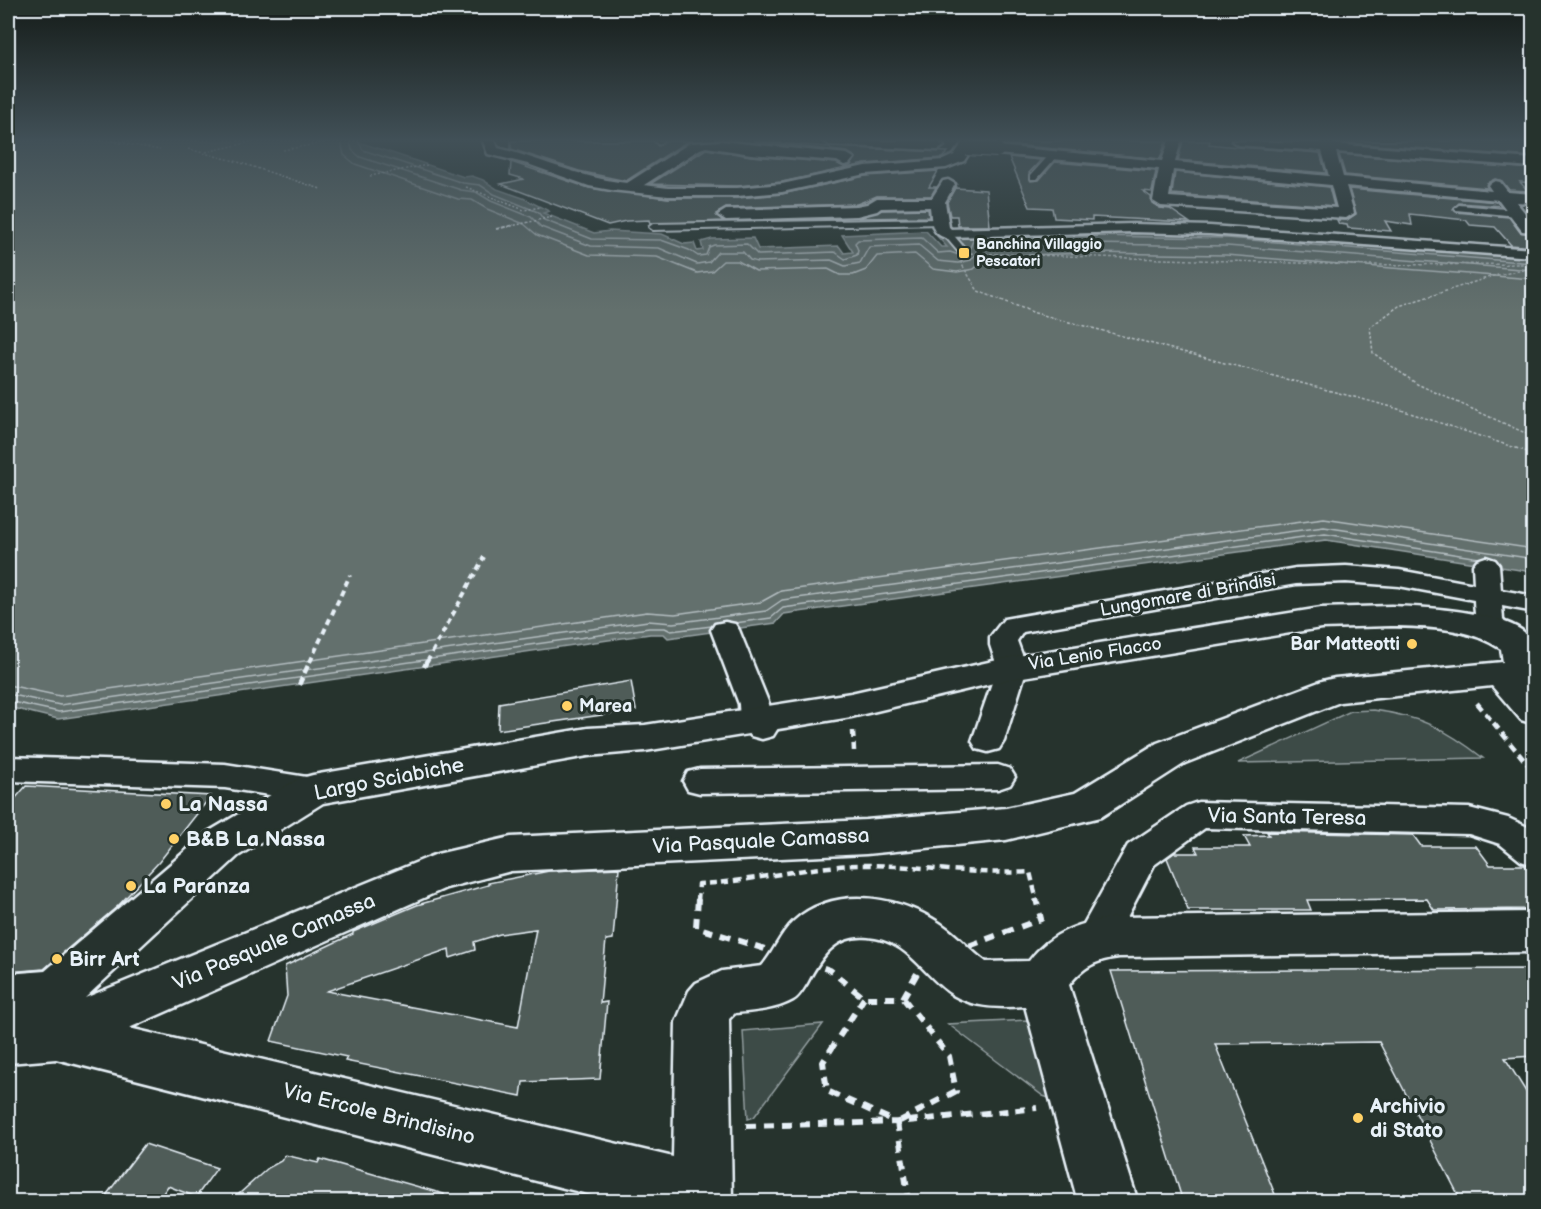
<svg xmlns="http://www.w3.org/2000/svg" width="1541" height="1209" font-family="'Balsamiq Sans',sans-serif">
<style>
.green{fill:#3e4b47;stroke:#939ea0;stroke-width:1.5}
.water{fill:#636f6d;stroke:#98a3a5;stroke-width:1.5}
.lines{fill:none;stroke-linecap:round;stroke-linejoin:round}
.shore{stroke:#b3bdc0;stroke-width:1.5}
.ferry{stroke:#b3bdc0;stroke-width:1.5;stroke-dasharray:3 2;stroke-linecap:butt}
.building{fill:#505c59;stroke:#e8f1f8;stroke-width:1.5;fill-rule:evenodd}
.service-casing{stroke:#e8f1f8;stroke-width:4}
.pedestrian-casing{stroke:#e8f1f8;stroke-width:5}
.minor-casing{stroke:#e8f1f8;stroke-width:5}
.path-far4{stroke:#e8f1f8;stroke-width:1.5;stroke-dasharray:2 2;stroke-linecap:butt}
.path-far3{stroke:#e8f1f8;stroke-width:2;stroke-dasharray:4 2;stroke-linecap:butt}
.path-far2{stroke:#e8f1f8;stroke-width:4;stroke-dasharray:6 4.5;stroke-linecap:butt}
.path-far1{stroke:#e8f1f8;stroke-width:4.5;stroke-dasharray:8 5;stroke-linecap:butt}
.path{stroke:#e8f1f8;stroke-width:6;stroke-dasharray:10 8;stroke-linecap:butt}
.service{fill:#26332d;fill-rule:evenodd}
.pedestrian{fill:#26332d;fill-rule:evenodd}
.minor{fill:#26332d;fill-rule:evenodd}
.minor-bridge-casing{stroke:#e8f1f8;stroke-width:16;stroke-linecap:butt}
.minor-bridge{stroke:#26332d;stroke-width:14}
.poi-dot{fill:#ffd166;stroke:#26332d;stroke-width:2}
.labels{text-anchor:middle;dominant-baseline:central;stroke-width:6;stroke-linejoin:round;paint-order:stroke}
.far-poi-label{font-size:15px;font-weight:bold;fill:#e8f1f8;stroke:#26332d;text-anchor:start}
.street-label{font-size:18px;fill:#e8f1f8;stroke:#26332d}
.poi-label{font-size:18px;font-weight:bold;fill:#e8f1f8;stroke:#26332d;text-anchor:end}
.near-street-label{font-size:21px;fill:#e8f1f8;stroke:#26332d}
.near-poi-label{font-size:21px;font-weight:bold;fill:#e8f1f8;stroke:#26332d;text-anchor:start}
</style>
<rect width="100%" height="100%" fill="#26332d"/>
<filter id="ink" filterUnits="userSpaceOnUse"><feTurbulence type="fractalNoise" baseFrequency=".0167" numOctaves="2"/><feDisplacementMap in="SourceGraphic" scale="12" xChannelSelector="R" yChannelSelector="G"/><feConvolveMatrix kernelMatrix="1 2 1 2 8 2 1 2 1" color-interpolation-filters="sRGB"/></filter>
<g filter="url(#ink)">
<g class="green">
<path d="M1373,710C1420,716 1446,729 1483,758L1238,763L1351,711Z"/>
<path d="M1028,1020L1031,1022L1052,1099L1043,1096L948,1024Z"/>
<path d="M823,1024L754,1117L748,1119L743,1031Z"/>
</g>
<path class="water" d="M8,141H356L464,177L472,176L483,180L497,189L523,198L549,211L543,213L594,233L610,231L662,234L684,244L694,243L697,251L703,250L701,242L712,239L753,238L758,249L839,246L844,253L853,252L842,235L926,231L941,247H947L936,235H945L957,249L966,248L955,234L1177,230L1533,257V572L1326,540L784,614L776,623L668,638L664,634H650L58,719L8,707Z"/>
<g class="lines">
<g class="shore">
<path d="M341,141L344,155L355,164L458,199L472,200L487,209L524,224L537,235L589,255L657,257L697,273L712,271L723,261H738L756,271L828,269L840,275H853L866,270L877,256L915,254L933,269L957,272L974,269L988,256L1090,253L1226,255L1534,279"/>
<path d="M350,141L352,150L360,157L461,190L476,192L491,201L531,217L541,227L591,246L659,248L697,264L709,262L718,252H743L750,260L757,262L831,260L845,266L860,263L869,247L919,245L938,261L958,263L971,260L981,247L1090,244L1227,246L1534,270"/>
<path d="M358,141L363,150L463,183L480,185L494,194L538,212L544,220L592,239L661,240L689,250L698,256L706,255L709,247L714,245L747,244L758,255L835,252L845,259L857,255L858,250L855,243L858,240L922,238L938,253L950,252L959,255"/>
<path d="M968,253L973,240L1090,236L1227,238L1534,263"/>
<path d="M735,623L771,618L783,608L1325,534L1479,558"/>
<path d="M8,685L60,696L647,612L675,614L761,602L781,591L1324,518L1534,549"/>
<path d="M8,694L60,705L648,621L673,623L766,611L782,600L1324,527L1534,559"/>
<path d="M8,701L59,712L649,628H665L671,631L712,626"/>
</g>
<g class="ferry">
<path d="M965,253L1362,265L1534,264"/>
<path d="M962,256L961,263L978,291L1035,313L1392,407L1534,454"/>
<path d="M1534,268L1493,276L1399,306L1370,327L1373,353L1417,384L1534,437"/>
</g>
</g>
<g class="building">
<path d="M511,141H653L658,146L665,141H688L626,181L579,171L511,149Z"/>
<path d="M754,141L830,147L948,152L942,158L865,164L782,182L737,186L650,184L706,149L751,156L836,163L844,167L851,165L856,158L847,152Z"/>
<path d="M1003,141H1166L1160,159L1004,144Z"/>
<path d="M1183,141H1210L1209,144L1238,147L1320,153L1326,173L1178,160Z"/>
<path d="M1335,141H1533V157L1335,142Z"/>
<path d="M1339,154L1533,169V183L1520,182L1528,191L1509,190L1502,181L1495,179L1487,183L1488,188L1345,175Z"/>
<path d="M1009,157L1041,160L1029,173L1031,181L1039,180L1055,162L1156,171L1152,192L1143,191L1151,197L1152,203L1160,208L1170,209L1189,222L1092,217V220L1054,218L1052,208L1030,207Z"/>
<path d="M511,162L589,188L668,198H737L782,194L865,176L938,171L929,187H936L931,196H877L857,204L726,208L716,214L723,221L650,224L649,220L626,221L608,225L501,184L524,179L510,175Z"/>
<path d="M1175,172L1329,187L1334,206L1172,194Z"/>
<path d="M955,188L986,190L990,226H958L957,216H950L947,202Z"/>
<path d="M1349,189L1498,202L1501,206L1459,203L1453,209L1456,212L1509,217L1520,232L1533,234V247L1511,245L1495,227L1470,225L1466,220L1410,214L1412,225L1385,221L1391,231L1348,228L1347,225L1339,224L1337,220H1347L1356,214Z"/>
<path d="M928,209L929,217L858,218L882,210Z"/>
<path d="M631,681L636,710L498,730L499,703Z"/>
<path d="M26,786L211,796L159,862L118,906L44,969L8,972V807Z"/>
<path d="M1267,832L1413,835L1421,846H1476L1490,865H1525L1533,877V909L1434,910L1427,899L1307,900L1311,910H1188L1167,858L1174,853H1198L1195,847H1250L1244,836L1269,835Z"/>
<path d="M619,868L613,939L606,940L600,1003L607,1002L600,1079L523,1082L521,1096L345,1061L347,1057L271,1041L287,996L285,966L353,934V932L417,905L488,885V883L549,871ZM536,929L518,1027L327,991L449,949L450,958L475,950L474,942L500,934Z"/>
<path d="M1533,969V1056L1505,1058L1533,1103V1202H1462L1379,1042L1215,1044L1278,1202H1183L1111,971Z"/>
<path d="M145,1144L217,1168L196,1197L168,1186L157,1202H101Z"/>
<path d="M285,1155L318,1163L320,1159L444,1194L443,1202H230L268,1168L281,1161Z"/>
</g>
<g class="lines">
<defs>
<g id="service">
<path d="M655,141H663L658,144Z"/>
<path d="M1051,153L1058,155L1037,179H1031V175Z"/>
<path d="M1459,205L1517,210L1521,213L1517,216L1456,210L1455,208Z"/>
<path d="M939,219L943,222L942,224L653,230L649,227L653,224Z"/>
<path d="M944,231H950L967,251V255H961L944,235Z"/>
</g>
<g id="pedestrian">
<path d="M1133,224L1210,226L1534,249V257L1210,234L1133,232L947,237L940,233L947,229Z"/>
<path d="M1486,557L1495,560L1499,565L1501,590L1534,596V612L1502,606L1503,620L1511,631L1507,637C1478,644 1475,623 1474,600L1399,586L1346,582L1296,584L1023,632L1017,641L1024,660L1025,674L1004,741L999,749L988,752L977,749L972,741L995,674V660L990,645V637L1004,619L1296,568L1346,566L1399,570L1474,584L1473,565L1477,560Z"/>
<path d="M725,622L735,624L739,630L769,704L771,718L778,728L773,736L762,739L751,736L740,721L739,704L711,630L715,624Z"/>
<path d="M8,757L225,764L313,778L325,781L330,790L325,799L313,802L225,788L8,781Z"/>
<path d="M998,765L1010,769L1015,777L1010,785L998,789L700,793L688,790L683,781L688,772L700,769Z"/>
<path d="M1198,802L1469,808L1508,818L1534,830V865L1521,861L1500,844L1469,834L1205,828L1154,865L1109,952L1095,957L1081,952L1075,940L1128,845L1186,806Z"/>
</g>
<g id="minor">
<path d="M483,141H495L498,148C542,159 583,179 627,183L690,143L721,141L847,154L854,158L849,164L844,165L837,161L751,154L706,147L700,149L644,185L668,188H737L782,184L865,166L943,160L954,155L964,141H977L964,161L946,168L865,174L782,192L737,196H668L611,190L589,186L528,164L488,154Z"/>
<path d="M824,141H922L938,142L944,146L938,150L830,145Z"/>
<path d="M1169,141H1181L1175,162L1329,176L1322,151L1238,145L1232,141L1320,143V141H1332L1333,144L1534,159V167L1336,152L1343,177L1492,191L1488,185L1495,181L1500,182L1508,192L1534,194V203L1516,202L1534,224V232L1522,231L1499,200L1346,186L1354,213L1346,218L1161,206L1153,201L1159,169L997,154L991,150L997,146L1162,161ZM1173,170L1331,185L1337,208L1169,197Z"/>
<path d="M948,180L955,184L945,202L949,227L955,233L947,238C930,234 932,222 930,207L881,208L877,211L857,216L726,220L718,215L726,210L857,206L867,204L877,198H932L943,181Z"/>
<path d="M1391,606C1420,607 1519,611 1532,642C1537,652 1534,672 1534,683H1530L1534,687V724L1521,720L1492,686L1340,702L1185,763L1101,817L1006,840L866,854L511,871L446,888L129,1028L673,1157L676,1022L689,991L696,983L722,971L762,966C774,952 780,934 794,921C837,883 906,897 948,929C961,939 972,952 986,962L1029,961C1051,931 1084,921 1119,917L1534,912V952L1119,957C1096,960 1083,967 1069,985L1138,1202H1078L1025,1006C1000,1008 975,1008 953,995C923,976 909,940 868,937C835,934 821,957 807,983C803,989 799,997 793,1000C775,1010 754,1011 735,1013L729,1019L732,1202H619L56,1059L8,1063V974L45,971L208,832L298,779L313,775L588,728L645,725L851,693L1011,657L1321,608ZM1391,626C1429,627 1468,627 1501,649L1503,662L1335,678L1322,681L1157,743L1075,793L1006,808L866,820L511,837L437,854L85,998L238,856L323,803L588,756L645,751L851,717L1011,679L1321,628Z"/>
</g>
</defs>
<use href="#service" class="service-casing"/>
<use href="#pedestrian" class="pedestrian-casing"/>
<use href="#minor" class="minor-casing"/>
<g class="path-far4">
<path d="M112,141L160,150"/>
<path d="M188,149L235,161L321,189"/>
<path d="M283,150L333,141"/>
<path d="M206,152L255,141"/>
<path d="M370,176L427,165"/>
<path d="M466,187L524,210L541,207"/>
<path d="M507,227L552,217"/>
</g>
<path class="path-far3" d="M496,229L514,225"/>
<g class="path-far2">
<path d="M310,662L350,575"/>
<path d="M427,662L484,557"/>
</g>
<g class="path-far1">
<path d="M424,667L427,661"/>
<path d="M299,685L310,661"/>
<path d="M1477,703L1534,772"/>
<path d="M853,731L854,751"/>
<path d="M698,901L699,884C756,882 811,864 869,865C923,866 976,875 1030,872L1037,901"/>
</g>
<g class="path">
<path d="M698,899L696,927L830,970L864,998H903L923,963L1041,919L1036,899"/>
<path d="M864,998L823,1062L827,1091L894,1121"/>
<path d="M900,1121L956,1091L949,1056L903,998"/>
<path d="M897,1122L909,1202"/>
<path d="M746,1126L897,1122L1037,1108"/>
</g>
<use href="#service" class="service"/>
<use href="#pedestrian" class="pedestrian"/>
<use href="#minor" class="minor"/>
<defs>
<path id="minor-bridge" d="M967,148L997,150"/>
</defs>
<use href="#minor-bridge" class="minor-bridge-casing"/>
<use href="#minor-bridge" class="minor-bridge"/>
</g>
</g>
<linearGradient id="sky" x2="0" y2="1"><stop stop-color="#151c19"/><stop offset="0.45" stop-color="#415057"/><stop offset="1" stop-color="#415057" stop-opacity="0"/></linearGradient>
<rect width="1541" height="311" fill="url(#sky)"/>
<g class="poi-dot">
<rect x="958" y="247" width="12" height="12" rx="3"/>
<circle cx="1412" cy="644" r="6"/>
<circle cx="567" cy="706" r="6"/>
<circle cx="166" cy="804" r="6"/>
<circle cx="174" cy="839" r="6"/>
<circle cx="131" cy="886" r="6"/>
<circle cx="57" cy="959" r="6"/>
<circle cx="1358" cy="1118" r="6"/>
</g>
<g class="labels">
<g class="far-poi-label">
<text x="976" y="244">Banchina Villaggio<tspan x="976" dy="17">Pescatori</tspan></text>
</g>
<g class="street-label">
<text transform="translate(1188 595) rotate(-10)">Lungomare di Brindisi</text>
<text transform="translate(1095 654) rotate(-9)">Via Lenio Flacco</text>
</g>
<g class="poi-label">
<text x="1400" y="644">Bar Matteotti</text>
<text x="579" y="706" text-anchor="start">Marea</text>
</g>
<g class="near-street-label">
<text transform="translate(389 779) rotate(-11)">Largo Sciabiche</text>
<text transform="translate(1287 817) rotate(1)">Via Santa Teresa</text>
<text transform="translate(761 841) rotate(-3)">Via Pasquale Camassa</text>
<text transform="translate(274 942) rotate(-23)">Via Pasquale Camassa</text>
<text transform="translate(379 1114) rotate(14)">Via Ercole Brindisino</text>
</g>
<g class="near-poi-label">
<text x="178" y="804">La Nassa</text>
<text x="186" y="839">B&amp;B La Nassa</text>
<text x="143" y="886">La Paranza</text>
<text x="69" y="959">Birr Art</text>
<text x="1370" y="1106">Archivio<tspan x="1370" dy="24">di Stato</tspan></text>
</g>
</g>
<rect width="1541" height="1209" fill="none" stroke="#26332d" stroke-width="30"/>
<rect x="15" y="15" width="1511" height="1179" fill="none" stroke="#e8f1f8" stroke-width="2" filter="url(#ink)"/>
</svg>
